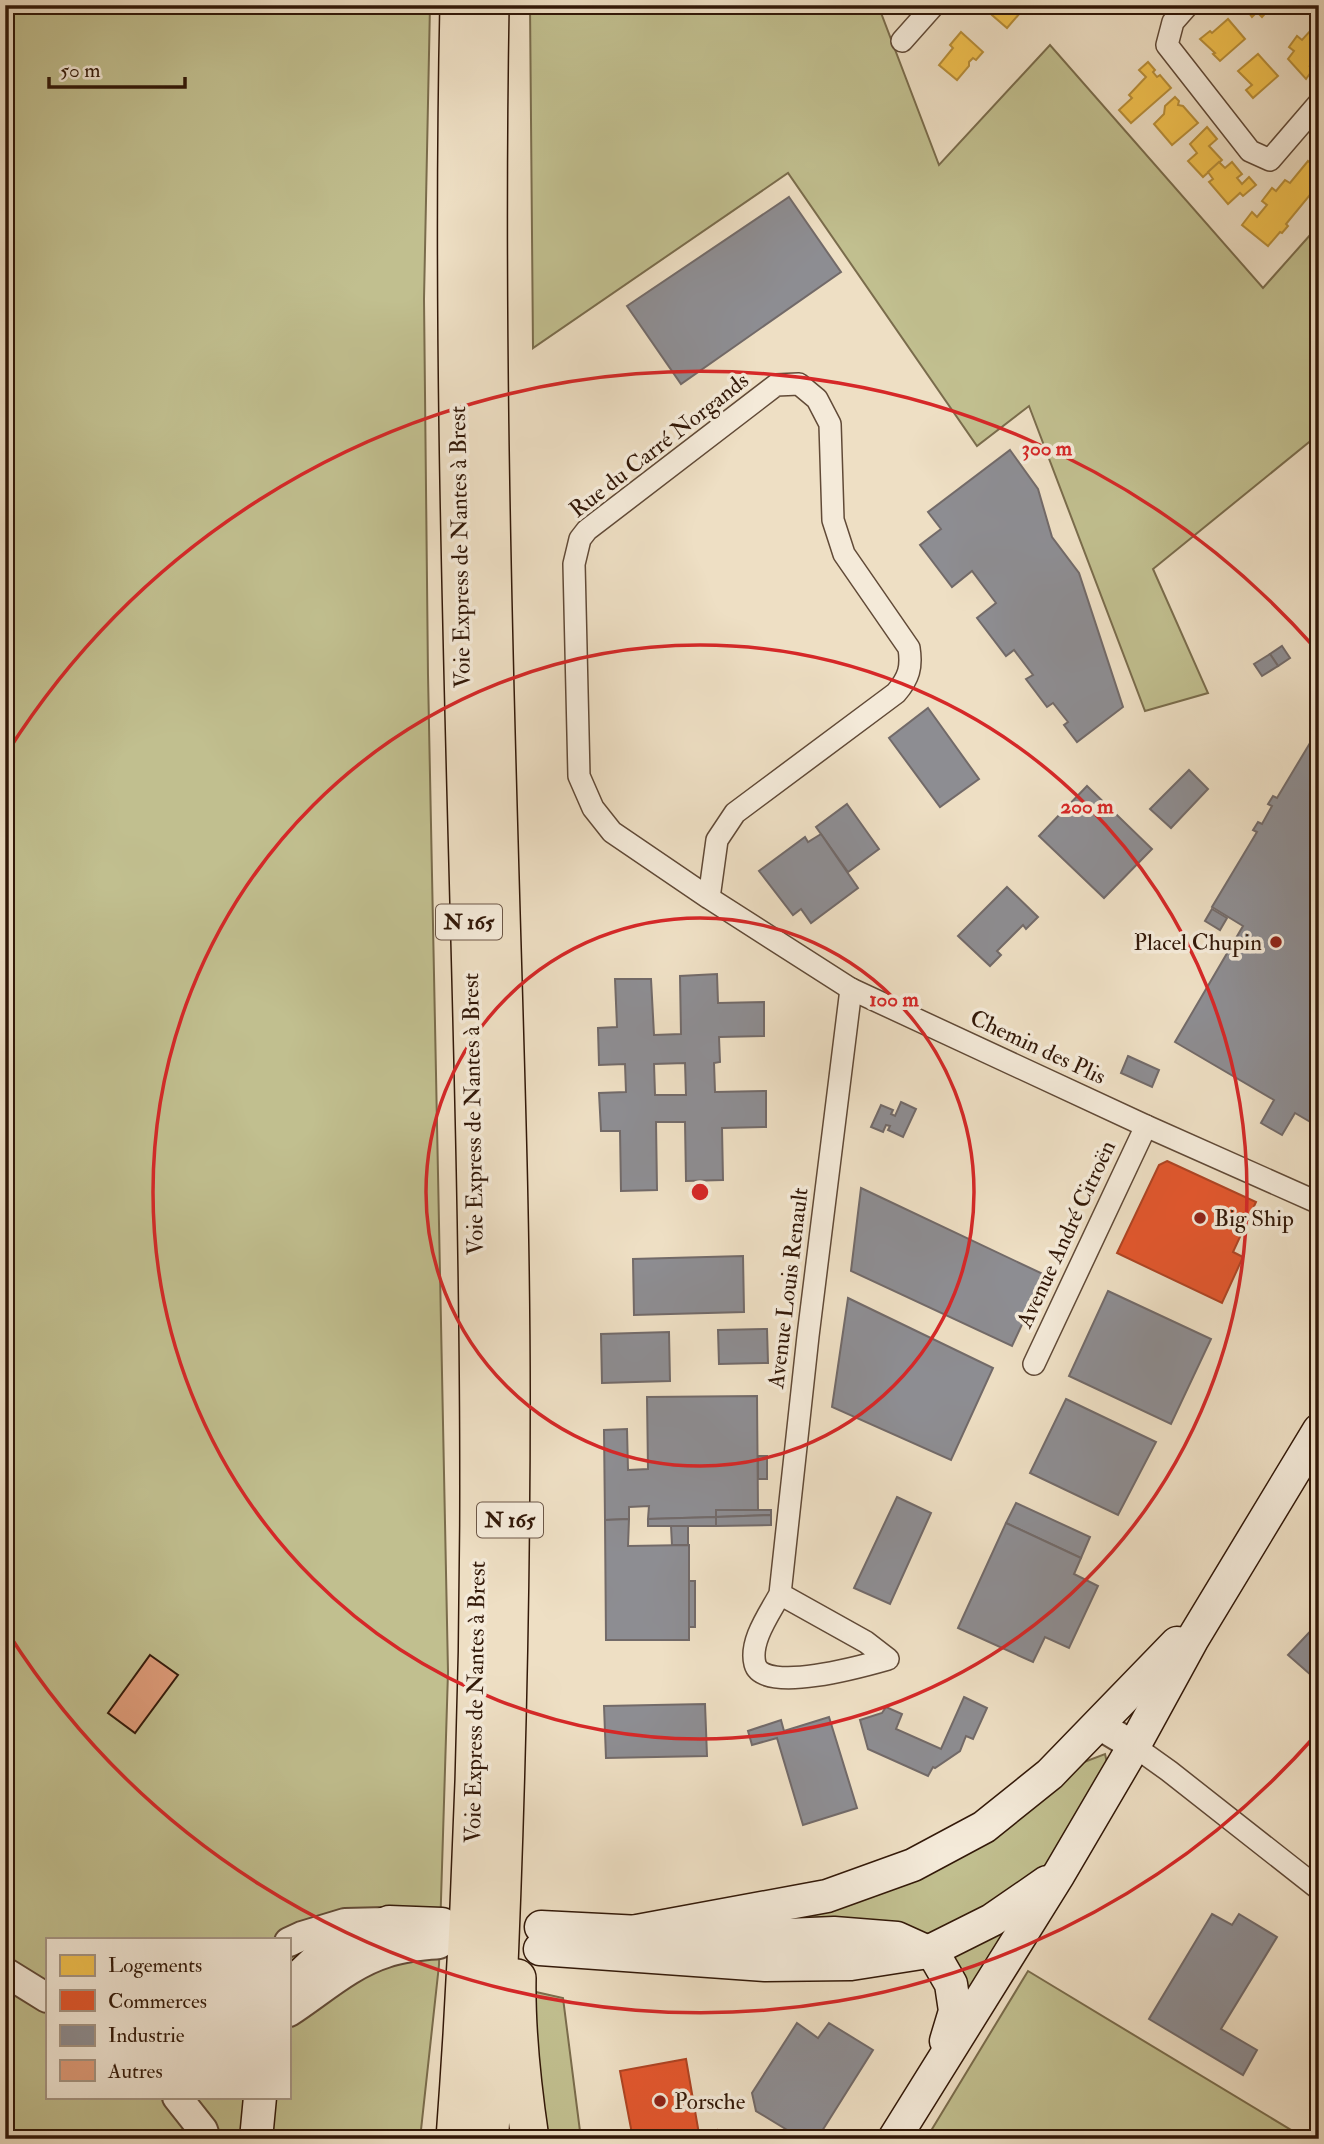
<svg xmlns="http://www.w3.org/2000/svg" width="1324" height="2144" font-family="'IM FELL Double Pica',serif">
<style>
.green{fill:#c1bf8f;stroke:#7a6c4c;stroke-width:2;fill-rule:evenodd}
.homes{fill:#f2c14e;stroke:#b88e39;stroke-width:2}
.shops{fill:#e4572e;stroke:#af4423;stroke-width:2}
.industry{fill:#8d8d92;stroke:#726a69;stroke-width:2;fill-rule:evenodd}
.building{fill:#e19d7b;stroke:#321808;stroke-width:2}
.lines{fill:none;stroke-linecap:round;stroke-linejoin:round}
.minor-casing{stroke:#614a37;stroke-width:24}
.tertiary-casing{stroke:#614a37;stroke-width:32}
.secondary-casing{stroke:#321808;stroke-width:35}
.trunk-casing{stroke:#321808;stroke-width:40}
.motorway-casing{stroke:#321808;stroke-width:42}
.minor{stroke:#f4ead9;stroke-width:21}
.tertiary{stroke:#f4ead9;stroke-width:28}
.secondary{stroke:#f4ead9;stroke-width:32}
.trunk{stroke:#eedfc4;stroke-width:37}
.motorway{stroke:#eedfc4;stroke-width:38}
.ring{fill:none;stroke:#d62828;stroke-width:3.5}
.poi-dot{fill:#8f2418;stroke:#f4ead9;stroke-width:2.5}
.labels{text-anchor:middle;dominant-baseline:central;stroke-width:7;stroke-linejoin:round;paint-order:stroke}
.shield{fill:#f4ead9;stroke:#6c5747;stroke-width:2}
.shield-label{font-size:21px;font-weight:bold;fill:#321808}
.street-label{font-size:23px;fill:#321808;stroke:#f4ead9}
.poi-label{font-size:23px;fill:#321808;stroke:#f4ead9;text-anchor:start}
.centre{fill:#d62828;stroke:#f4ead9;stroke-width:3.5}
.ring-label{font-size:21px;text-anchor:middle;font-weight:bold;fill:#d62828;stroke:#f4ead9;stroke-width:7;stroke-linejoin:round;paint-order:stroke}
</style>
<rect width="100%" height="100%" fill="#eedfc4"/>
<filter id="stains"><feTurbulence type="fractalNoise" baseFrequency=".00286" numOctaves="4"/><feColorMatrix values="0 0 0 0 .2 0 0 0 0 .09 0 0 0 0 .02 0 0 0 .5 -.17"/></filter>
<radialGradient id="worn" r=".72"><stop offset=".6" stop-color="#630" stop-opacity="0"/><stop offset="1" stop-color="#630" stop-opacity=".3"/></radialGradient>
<g class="green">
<path d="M5,5H430L424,299L428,675L448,1672L439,1965L420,2139H5ZM47,1939H289V2097H47Z"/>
<path d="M530,5H878L939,165L1050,45L1263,288L1319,225V434L1153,569L1208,693L1145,711L1029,406L977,446L788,173L533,348Z"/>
<path d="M1105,1754L1107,1763L1041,1878L929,1941L772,1919L1071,1767Z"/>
<path d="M1014,1918L966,2001L946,1955Z"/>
<path d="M1028,1971L1306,2139H926Z"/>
<path d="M536,1992L563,1998L581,2139H514Z"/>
</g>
<g class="homes">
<path d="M1000,5H1027L1007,28L992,15Z"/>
<path d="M1243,5H1273L1262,17L1257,12L1252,17Z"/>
<path d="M1228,19L1245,39L1220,61L1213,54L1215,53L1200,39L1210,31L1212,33Z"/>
<path d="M1311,30L1319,36V61L1316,63L1314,62L1310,66L1314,68L1306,79L1288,59L1294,51L1289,47L1297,36L1302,40Z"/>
<path d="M961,32L983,52L976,60L973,58L969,62V66L957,80L939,65L953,48L950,45Z"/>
<path d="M1258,54L1278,76L1253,98L1246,90L1252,85L1238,71Z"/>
<path d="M1148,62L1155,70L1153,72L1157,77L1160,75L1171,88L1131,123L1119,110L1132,98L1129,95L1146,77L1139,70Z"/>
<path d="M1175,97L1179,101L1178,105L1183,106L1198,123L1172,145L1154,124L1164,114L1165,106Z"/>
<path d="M1207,127L1217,139L1209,146L1222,160L1203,177L1188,161L1197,153L1190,144Z"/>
<path d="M1308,161L1319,170V184L1286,224L1288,226L1282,233L1280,232L1268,246L1242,225L1252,212L1257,217L1267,205L1262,201L1272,188L1276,191L1285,180L1290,183Z"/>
<path d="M1219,162L1225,168L1232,162L1242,174L1237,178L1242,184L1249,177L1256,185L1243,196L1240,193L1228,204L1209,182L1213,179L1208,172Z"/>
</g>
<g class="shops">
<path d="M1167,1161L1256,1202L1233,1252L1243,1257L1222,1303L1117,1253L1159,1165Z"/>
<path d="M686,2059L699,2134L717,2130L719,2139H633L620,2071Z"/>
</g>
<g class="industry">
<path d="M789,197L841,272L681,384L627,306Z"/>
<path d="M1010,450L1038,489L1052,537L1079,573L1123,707L1077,742L1064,725L1068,722L1053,703L1047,707L1026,679L1033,675L1014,650L1006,656L977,618L996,603L972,571L952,587L920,545L941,529L928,512Z"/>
<path d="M1282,646L1290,658L1278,666L1270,654Z"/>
<path d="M1270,654L1278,666L1262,676L1254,664Z"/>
<path d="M928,708L979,779L940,807L889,738Z"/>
<path d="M1319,728V1127L1295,1113L1282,1135L1261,1123L1274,1100L1175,1042L1243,926L1212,907L1257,832L1253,830L1258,822L1262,824L1272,806L1268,804L1273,796L1277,798Z"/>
<path d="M1189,770L1208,789L1171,828L1150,809Z"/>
<path d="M1087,786L1152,849L1104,898L1039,836Z"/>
<path d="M847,804L879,849L848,872L816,827Z"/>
<path d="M821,834L858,888L811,923L801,909L793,915L759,871L805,837L808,842Z"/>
<path d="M1007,887L1038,917L1026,929L1023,925L997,951L1001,955L990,966L958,936Z"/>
<path d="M1212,909L1227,918L1220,930L1205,921Z"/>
<path d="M717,974L718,1003L764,1002V1036L719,1037L720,1062L714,1063L715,1092L766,1091V1127L722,1128L723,1180L686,1181L685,1122H656L657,1190L621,1191L620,1131H601L599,1093L626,1092L625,1064L599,1065L598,1028L617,1027L615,979H651L654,1035L681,1034L680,976ZM685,1063L686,1095H655L654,1064Z"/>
<path d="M1128,1056L1159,1070L1152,1087L1121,1073Z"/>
<path d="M901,1102L916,1109L903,1137L888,1130L890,1126L886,1125L883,1132L871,1127L881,1105L893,1110L891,1114L895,1116Z"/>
<path d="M861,1188L1045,1275L1012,1346L851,1271Z"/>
<path d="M743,1256L744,1312L634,1315L633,1259Z"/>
<path d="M1108,1291L1211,1339L1171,1424L1069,1376Z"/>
<path d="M848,1298L993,1368L951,1460L832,1407Z"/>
<path d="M767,1329L768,1363L719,1364L718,1330Z"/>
<path d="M669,1332L670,1381L602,1383L601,1334Z"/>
<path d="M757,1396L758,1511L716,1510V1517L648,1519L649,1506L629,1507V1519L605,1520L604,1430L627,1429L628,1470L648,1469L647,1397Z"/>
<path d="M1066,1399L1156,1442L1118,1515L1030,1473Z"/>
<rect x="758" y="1456" width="9" height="23"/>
<path d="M897,1497L931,1513L890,1604L854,1588Z"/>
<path d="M1016,1503L1090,1537L1081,1558L1006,1523Z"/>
<path d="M716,1510H771V1515L716,1517Z"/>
<path d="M771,1515V1525L716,1526V1517Z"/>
<path d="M716,1517V1526H648V1519Z"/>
<path d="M629,1519L628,1546L689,1545V1640H606L605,1520Z"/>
<path d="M1006,1523L1081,1558L1074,1574L1098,1586L1069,1648L1045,1637L1033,1662L958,1628Z"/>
<path d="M671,1526H688V1545H672Z"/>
<rect x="689" y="1581" width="6" height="46"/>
<path d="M1319,1622V1682L1288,1655Z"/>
<path d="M964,1697L987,1708L973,1739L966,1736L960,1751L935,1768L933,1767L928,1776L868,1749L860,1720L882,1713L886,1707L902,1714L896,1729L941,1749Z"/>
<path d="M705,1704L707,1756L606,1758L604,1706Z"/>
<path d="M829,1717L857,1808L803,1825L777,1738L752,1745L748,1731L781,1720L784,1731Z"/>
<path d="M1212,1914L1232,1925L1239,1914L1277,1937L1221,2029L1257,2050L1243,2075L1149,2019Z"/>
<path d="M797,2023L818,2038L829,2023L873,2050L817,2139H802L756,2111L752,2093Z"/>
</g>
<path class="building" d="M150,1655L178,1675L135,1733L108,1713Z"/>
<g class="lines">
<defs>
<g id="minor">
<path d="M1188,5L1173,22L1167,45L1250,151L1270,160L1319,103"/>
<path d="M902,41L934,5"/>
<path d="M709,898L717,840L735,813L896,693C909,678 912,667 909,648L844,554L833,520L830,424L817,399L799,384L776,385L587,530L580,539L574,564L579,776L593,808L612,832L709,898L851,989L1146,1126L1319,1203"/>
<path d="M1034,1364L1146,1126"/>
<path d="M780,1594L866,1642L888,1659C867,1665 763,1695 755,1664C749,1641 770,1613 780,1594L808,1336L851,989"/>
<path d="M1134,1746L1169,1771L1319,1889"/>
</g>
<g id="tertiary">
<path d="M1099,1725L1134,1746"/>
<path d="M289,1942L302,1936L345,1923L386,1922"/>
<path d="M5,1972L47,1998"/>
<path d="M289,2012C320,1992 350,1964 386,1953C403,1947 421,1946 439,1944"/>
<path d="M177,2097L203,2130L206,2139"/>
</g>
<g id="secondary">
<path d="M541,1927L740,1937L834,1933L897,1938L928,1952L936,1958L951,1984L955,2011L946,2041"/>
<path d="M637,1931L827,1896L913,1865L984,1827L1050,1774L1177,1643"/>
<path d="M540,1949L765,1965L851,1964L928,1952L992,1920L1047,1882"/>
<path d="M289,1993L302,1974L321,1956L343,1942L389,1922L442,1924"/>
<path d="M256,2139L260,2097"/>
<path d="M894,2139L1059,1874L1134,1746L1192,1640L1319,1430"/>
</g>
<g id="trunk">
<path d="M490,5C485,284 491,563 499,842C504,1027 511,1212 511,1397C511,1602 506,1807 497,2012"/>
<path d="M517,1978C516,2032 522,2085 530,2139"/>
<path d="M455,2139C471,1921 479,1703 479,1485C479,992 448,499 459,5"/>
</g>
<path id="motorway" d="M489,2139L497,2012"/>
</defs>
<use href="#minor" class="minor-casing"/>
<use href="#tertiary" class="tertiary-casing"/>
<use href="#secondary" class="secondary-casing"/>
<use href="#trunk" class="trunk-casing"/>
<use href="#motorway" class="motorway-casing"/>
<use href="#minor" class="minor"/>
<use href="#tertiary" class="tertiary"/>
<use href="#secondary" class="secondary"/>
<use href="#trunk" class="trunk"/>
<use href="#motorway" class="motorway"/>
</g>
<g class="ring">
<circle cx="700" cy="1192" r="274"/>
<circle cx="700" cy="1192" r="547"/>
<path d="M1315 1736A821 821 0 0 1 8 1633M8 751A821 821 0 0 1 1315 648"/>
</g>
<g class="poi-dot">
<circle cx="1276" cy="942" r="7"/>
<circle cx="1200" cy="1218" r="7"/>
<circle cx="660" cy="2101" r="7"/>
</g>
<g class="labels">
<g class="shield">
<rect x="436" y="904.5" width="66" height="35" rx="5"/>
<rect x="477" y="1502.5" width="66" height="35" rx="5"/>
</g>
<g class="shield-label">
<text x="469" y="922">N 165</text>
<text x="510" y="1520">N 165</text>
</g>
<g class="street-label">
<text transform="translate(659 445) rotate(-38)">Rue du Carré Norgands</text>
<text transform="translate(460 547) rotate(-91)">Voie Express de Nantes à Brest</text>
<text transform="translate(1038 1047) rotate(25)">Chemin des Plis</text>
<text transform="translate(473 1114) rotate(-91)">Voie Express de Nantes à Brest</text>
<text transform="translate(1066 1234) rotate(-65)">Avenue André Citroën</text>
<text transform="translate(788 1288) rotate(-83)">Avenue Louis Renault</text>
<text transform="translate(475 1702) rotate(-89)">Voie Express de Nantes à Brest</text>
</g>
<g class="poi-label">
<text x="1262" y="942" text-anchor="end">Placel Chupin</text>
<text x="1214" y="1218">Big Ship</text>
<text x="674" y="2101">Porsche</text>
</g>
</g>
<circle cx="700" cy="1192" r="10" class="centre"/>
<g class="ring-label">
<text x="1047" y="455">300 m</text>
<text x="1087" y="813">200 m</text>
<text x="894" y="1006">100 m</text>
</g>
<rect width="1324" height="2144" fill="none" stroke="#eedfc4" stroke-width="28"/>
<rect x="7" y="7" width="1310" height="2130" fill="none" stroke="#321808" stroke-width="3.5"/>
<rect x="14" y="14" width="1296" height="2116" fill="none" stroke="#321808" stroke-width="2"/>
<rect x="46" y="1938" width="245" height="161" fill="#f4ead9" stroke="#a69685" stroke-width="2"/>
<rect x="60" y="1955" width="35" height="21" fill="#f2c14e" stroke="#a69685" stroke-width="2"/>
<text x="108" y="1972" font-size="21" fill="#321808">Logements</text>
<rect x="60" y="1990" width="35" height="21" fill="#e4572e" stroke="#a69685" stroke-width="2"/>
<text x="108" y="2008" font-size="21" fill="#321808">Commerces</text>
<rect x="60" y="2025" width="35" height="21" fill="#8d8d92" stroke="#a69685" stroke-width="2"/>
<text x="108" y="2042" font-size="21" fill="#321808">Industrie</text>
<rect x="60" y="2060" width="35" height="21" fill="#e19d7b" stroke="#a69685" stroke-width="2"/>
<text x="108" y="2078" font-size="21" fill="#321808">Autres</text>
<path d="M49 77v10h136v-10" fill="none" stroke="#321808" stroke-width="3.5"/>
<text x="60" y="77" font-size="21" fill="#321808" stroke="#f4ead9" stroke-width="5" paint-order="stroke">50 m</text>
<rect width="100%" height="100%" filter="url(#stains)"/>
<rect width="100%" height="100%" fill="url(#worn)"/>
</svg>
